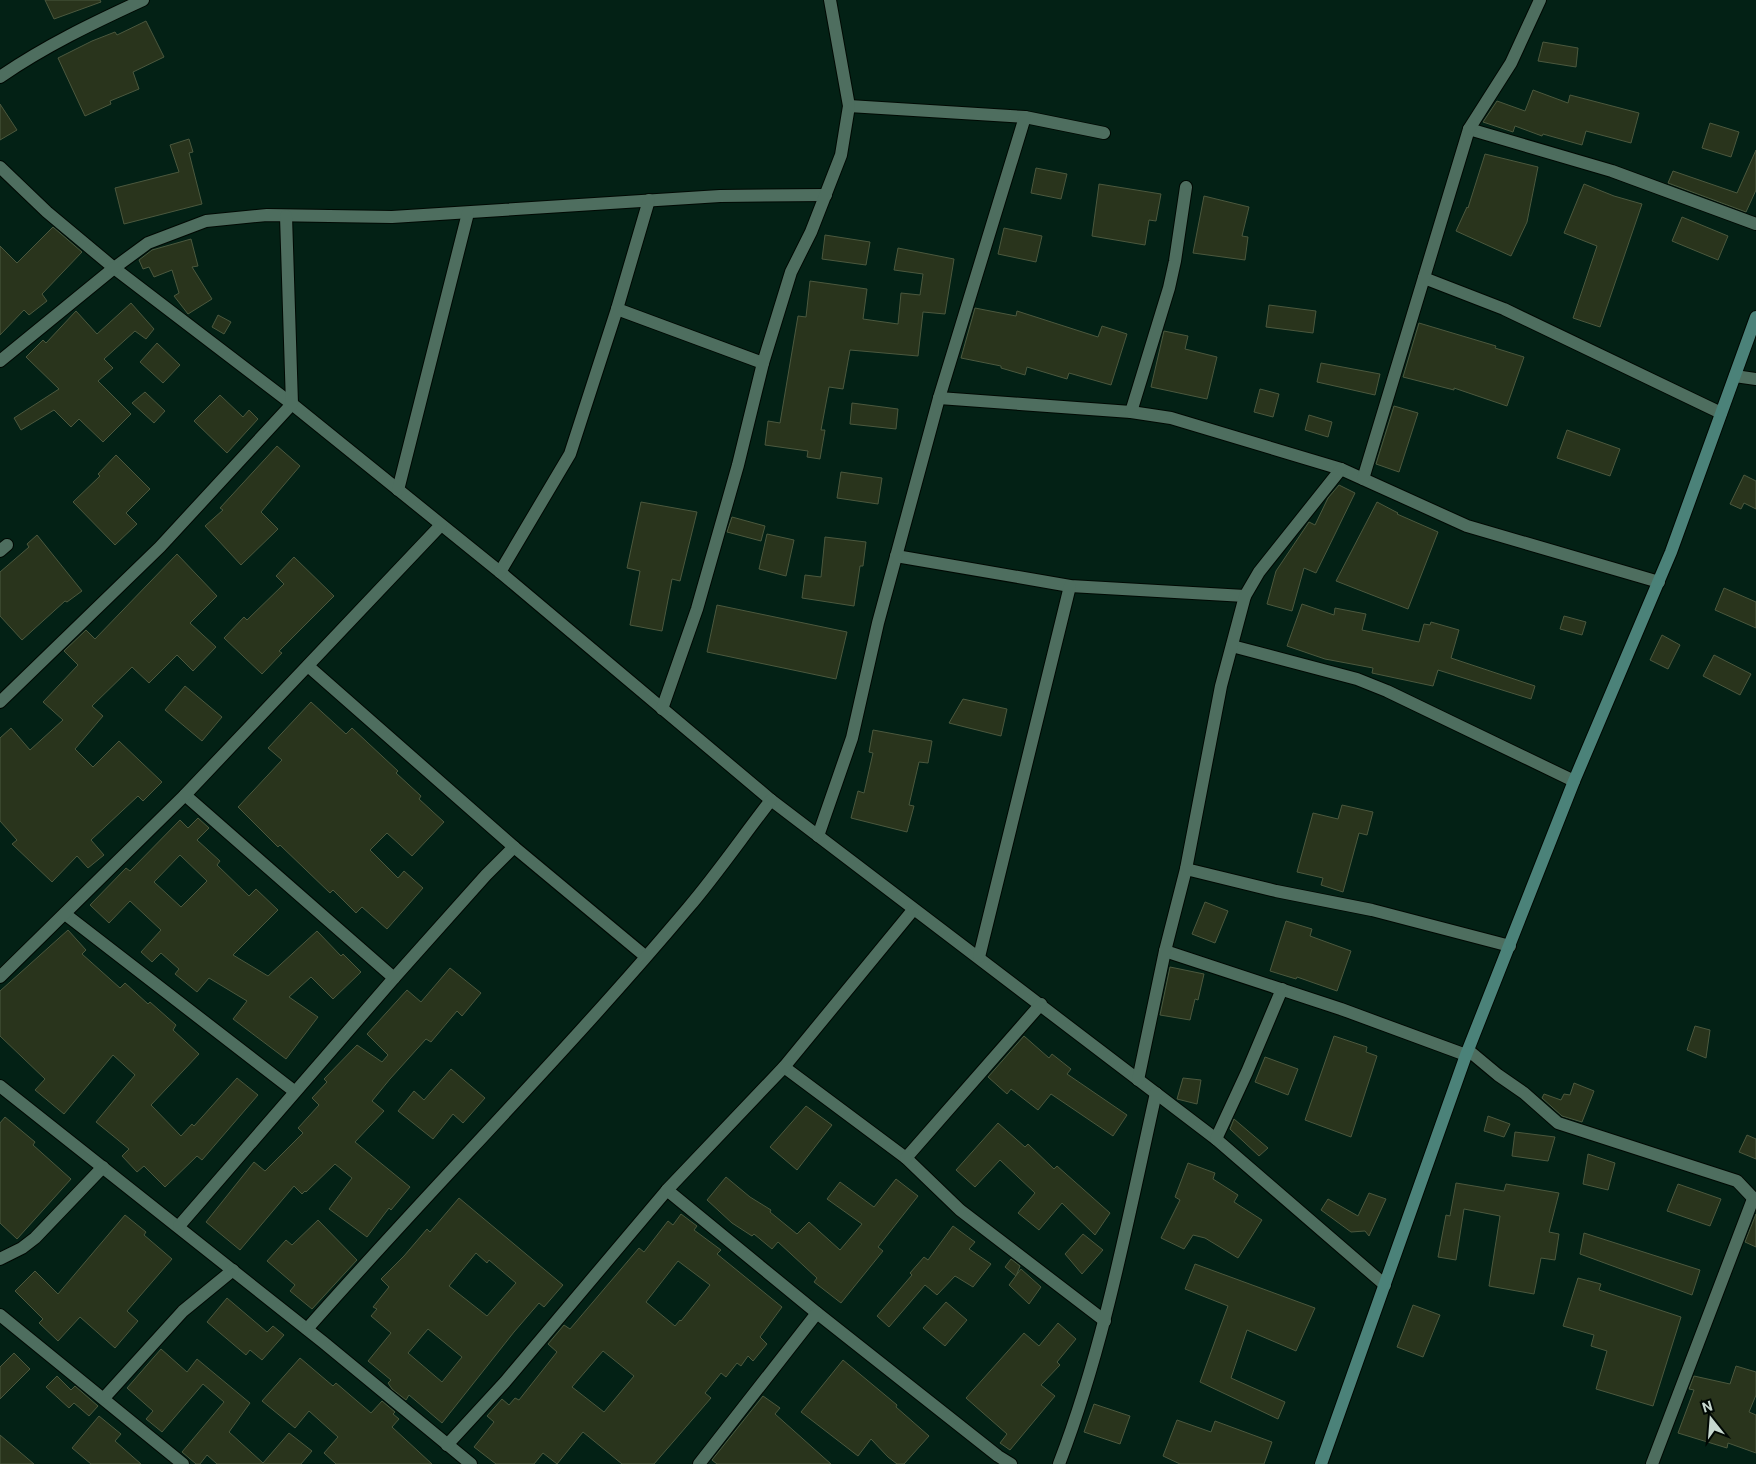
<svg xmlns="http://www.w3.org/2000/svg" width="1756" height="1464" font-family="Roboto,sans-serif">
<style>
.building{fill:#29341c;stroke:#4b583e;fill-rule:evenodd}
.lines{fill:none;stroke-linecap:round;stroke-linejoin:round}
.street-casing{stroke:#000903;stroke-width:14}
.secondary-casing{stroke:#000903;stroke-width:14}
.street{stroke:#4e6e5f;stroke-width:12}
.secondary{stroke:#4b8279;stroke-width:12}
</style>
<rect width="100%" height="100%" fill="#032115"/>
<g class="building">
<path d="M45,0H100L101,2L54,19Z"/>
<path d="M146,21L164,57L133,72L139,89L110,101L111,104L85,116L58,58L92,41L115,32L117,35Z"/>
<path d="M1543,42L1578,48L1576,67L1538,61Z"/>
<path d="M1533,90L1568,103L1570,95L1639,113L1631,143L1586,131L1582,145L1543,134L1542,136L1515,126L1513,132L1483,122L1497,101L1525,111Z"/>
<path d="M0,104L17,130L0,140Z"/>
<path d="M1710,123L1739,132L1731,157L1702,148Z"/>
<path d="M189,139L193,152L189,153L202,204L124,224L115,188L179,172L170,145Z"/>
<path d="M1756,150V190L1746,212L1668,183L1673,171L1737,193Z"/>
<path d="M1485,154L1538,167L1527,222L1511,256L1456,231L1467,207L1468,208Z"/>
<path d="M1036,168L1067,174L1061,199L1031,193Z"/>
<path d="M1099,184L1161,194L1156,221L1149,220L1145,245L1092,236Z"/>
<path d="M1584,184L1614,196L1642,204L1600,327L1573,318L1597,246L1564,233Z"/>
<path d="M1204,196L1249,207L1242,236L1248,237L1245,260L1193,253Z"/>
<path d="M1682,217L1728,236L1718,260L1672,241Z"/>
<path d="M53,227L82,252L42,294L47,301L29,315L24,310L0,335V246L17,263Z"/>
<path d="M1004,228L1042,236L1036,262L998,254Z"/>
<path d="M825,235L870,242L866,265L822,259Z"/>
<path d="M191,239L198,266L192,267L212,299L188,314L174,296L179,293L172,270L154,277L149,267L143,269L139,260L152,250Z"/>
<path d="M898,248L954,259L945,314L923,312L918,356L850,350L843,389L829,387L821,430H825L820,459L807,457L808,451L765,445L768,421L780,423L798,316L806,317L810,281L867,289L863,319L898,324L901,293L920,295L923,274L894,270Z"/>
<path d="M131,303L154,329L146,339L135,331L104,359L113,368L98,381L131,414L103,442L79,419L71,427L54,410L21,430L14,418L59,389L26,357L43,340L46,343L76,311L97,334Z"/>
<path d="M1269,305L1316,311L1313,333L1266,327Z"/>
<path d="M975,308L1016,316L1017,311L1098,337L1102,326L1127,334L1111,385L1069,373L1067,379L1027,367L1025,375L1001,368V366L961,358Z"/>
<path d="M218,315L231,322L224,334L212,327Z"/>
<path d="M1419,323L1496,346L1495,348L1524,357L1507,406L1454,388V390L1403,377Z"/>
<path d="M1164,331L1188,336L1185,349L1217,357L1207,399L1151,387Z"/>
<path d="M157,343L180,365L163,383L140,362Z"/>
<path d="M1321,363L1380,374L1375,395L1317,382Z"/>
<path d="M1260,389L1279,394L1273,417L1254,412Z"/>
<path d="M145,392L165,411L154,423L132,403Z"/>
<path d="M220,395L243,417L249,410L258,419L227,453L194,421Z"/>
<path d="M852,403L898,409L896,429L850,424Z"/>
<path d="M1394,406L1418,413L1399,472L1376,464Z"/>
<path d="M1309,415L1332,422L1328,437L1305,430Z"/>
<path d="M1567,430L1620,449L1610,476L1557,458Z"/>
<path d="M277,446L300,466L261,512L278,529L241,565L205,526L223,510L220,508Z"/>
<path d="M116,455L150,489L126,513L137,524L115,545L73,502L100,476L98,474Z"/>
<path d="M841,472L882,478L878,504L837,498Z"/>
<path d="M1744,475L1756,481V509L1744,503L1741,509L1730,504Z"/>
<path d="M1339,485L1355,493L1316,573L1304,568L1292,611L1267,604L1276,571L1309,522L1315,525L1328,498Z"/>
<path d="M641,502L697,512L680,581L672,579L662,631L630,625L640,571L627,568Z"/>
<path d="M1377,502L1398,513L1397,514L1438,532L1408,609L1336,581Z"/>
<path d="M732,517L765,526L761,541L727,532Z"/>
<path d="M767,534L794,540L786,576L759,569Z"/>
<path d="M37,535L82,591L67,602L65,601L22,640L0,616V572L29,547L27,544Z"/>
<path d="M825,537L866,542L863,566H860L854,606L802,598L805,575L821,577Z"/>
<path d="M177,554L217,596L190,623L216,647L193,671L177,655L149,683L132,667L92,706L103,716L75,749L93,767L119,741L162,782L143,801L138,796L91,840L104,855L88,868L77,856L52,882L12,844L17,840L0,821V738L11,728L30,750L63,720L43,702L78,665L64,651L86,630L95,639Z"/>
<path d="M294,557L334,596L279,651L282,653L262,674L224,638L244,617L247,620L284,584L276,576Z"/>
<path d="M1724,588L1756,602V628L1715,610Z"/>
<path d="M1302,604L1334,615L1335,608L1366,614L1362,630L1419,642L1424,624L1430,625L1431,622L1459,630L1451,658L1535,686L1531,699L1438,670L1433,686L1372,673L1373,668L1325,659L1287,646Z"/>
<path d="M717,605L847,632L836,679L707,652Z"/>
<path d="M1564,616L1586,622L1582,635L1560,629Z"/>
<path d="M1662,635L1680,645L1668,669L1650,660Z"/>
<path d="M1714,655L1751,674L1740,695L1703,676Z"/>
<path d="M185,686L222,717L202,741L165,710Z"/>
<path d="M963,699L1007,709L1001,736L949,723Z"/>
<path d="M311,702L346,734L352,728L398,771L396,773L421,796L419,799L444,822L412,856L387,833L370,850L398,878L404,871L423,888L387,929L362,907L356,913L333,890L330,893L280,845L278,847L238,807L282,760L268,748Z"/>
<path d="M873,730L932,741L928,763L919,762L909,805L914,806L907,832L851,818L858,791L864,793L873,753L869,752Z"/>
<path d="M1342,805L1373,812L1367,835L1359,833L1343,892L1321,885L1323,878L1297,872L1313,813L1338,819Z"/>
<path d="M198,818L209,828L197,840L220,861L217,865L249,896L256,889L278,910L233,955L268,976L317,931L341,956L343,954L361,972L333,999L311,977L289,997L318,1017L286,1059L233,1019L247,1001L209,978L197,992L175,974L179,969L161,953L152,962L141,952L161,930L130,901L109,923L90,905L126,868L130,871L180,820L188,828ZM180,855L207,881L181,907L154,882Z"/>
<path d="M1205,902L1228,911L1215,943L1192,934Z"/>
<path d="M1286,921L1312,929L1310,936L1351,951L1337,991L1297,977L1296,979L1270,971Z"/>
<path d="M68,930L86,950L82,954L120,988L125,983L148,1004L150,1002L176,1025L173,1030L199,1054L151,1105L181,1136L192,1124L194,1126L237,1078L258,1095L202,1160L197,1156L165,1187L144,1166L137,1172L122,1156L129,1149L96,1122L135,1075L113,1055L64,1114L35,1090L45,1079L0,1036V991Z"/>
<path d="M1170,967L1204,974L1198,1000L1195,999L1190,1020L1160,1015Z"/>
<path d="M450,968L481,993L462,1016L457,1011L431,1042L426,1039L390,1079L372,1101L384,1111L355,1142L410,1187L391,1210L389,1208L367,1237L329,1209L352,1178L335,1164L306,1192L305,1191L302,1194L294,1186L240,1250L206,1222L254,1162L265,1171L303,1133L298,1128L319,1105L312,1098L327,1082L324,1079L357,1045L382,1062L388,1055L367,1034L407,990L421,1002Z"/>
<path d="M1695,1026L1710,1030L1706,1058L1687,1050Z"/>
<path d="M1024,1036L1049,1058L1052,1054L1071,1069L1067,1074L1127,1115L1113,1136L1051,1094L1038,1110L1011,1089L1007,1094L988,1077Z"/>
<path d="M1334,1036L1367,1047L1366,1052L1377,1056L1351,1137L1305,1120Z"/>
<path d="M1265,1057L1298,1069L1288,1095L1255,1082Z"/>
<path d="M451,1069L485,1098L463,1123L453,1114L433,1139L398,1111L414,1091L424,1100Z"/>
<path d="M1183,1078L1201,1080L1197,1104L1177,1099Z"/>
<path d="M1574,1083L1594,1091L1582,1122L1562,1116L1542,1098L1544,1094L1561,1100L1564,1094L1570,1095Z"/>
<path d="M806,1106L832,1125L797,1170L770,1147Z"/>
<path d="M1488,1116L1510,1124L1504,1137L1484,1131Z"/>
<path d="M5,1117L35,1142L33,1145L71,1179L17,1239L0,1223V1123Z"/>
<path d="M1234,1119L1268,1148L1259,1156L1230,1129Z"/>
<path d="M998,1123L1025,1147L1028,1144L1054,1169L1057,1166L1110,1213L1095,1235L1062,1203L1039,1230L1018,1213L1035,1193L1000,1160L975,1187L956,1170Z"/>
<path d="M1515,1132L1555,1137L1548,1161L1512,1156Z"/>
<path d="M1747,1135L1756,1139V1159L1739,1152Z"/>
<path d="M1588,1154L1615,1163L1608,1190L1583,1184Z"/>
<path d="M1188,1163L1215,1173L1213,1179L1238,1195L1234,1202L1262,1220L1238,1258L1205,1238L1193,1235L1184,1249L1161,1238L1180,1200L1175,1197Z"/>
<path d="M726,1177L750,1197L771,1210L770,1212L797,1234L809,1222L840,1250L862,1224L827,1199L840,1182L874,1207L896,1179L918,1196L878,1247L883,1251L841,1303L814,1282L817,1278L778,1242L772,1249L754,1234L752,1236L732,1223L707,1200Z"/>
<path d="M1456,1183L1504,1191L1506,1184L1559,1193L1549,1232L1559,1234L1555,1260L1541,1258L1534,1294L1489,1286L1500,1216L1464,1209L1456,1260L1438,1257L1446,1215L1450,1216Z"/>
<path d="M1678,1184L1721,1199L1710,1226L1667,1211Z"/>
<path d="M1369,1193L1386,1199L1369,1236L1365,1231L1351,1232L1321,1210L1328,1199L1358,1216Z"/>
<path d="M459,1198L563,1285L544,1307L539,1303L514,1332L442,1423L409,1395L406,1400L392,1389L388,1383L391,1380L368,1361L391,1333L371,1316L377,1309L373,1307L389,1287L381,1279L404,1256L427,1229L430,1232ZM476,1253L487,1263L489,1260L516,1283L487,1316L449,1286ZM428,1329L462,1357L442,1382L408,1353Z"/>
<path d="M681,1214L697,1226L694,1230L721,1250L717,1254L782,1307L760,1337L767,1344L753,1361L748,1356L741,1366L737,1363L726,1377L721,1373L705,1393L711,1398L654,1464H622L583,1432L557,1464L543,1453L534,1464H496L474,1447L494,1422L487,1416L502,1399L509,1405L515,1398L519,1400L557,1352L548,1344L564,1325L570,1329L639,1248L644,1252L668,1221L673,1225ZM678,1261L710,1285L681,1321L680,1320L675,1326L646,1302ZM603,1351L634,1376L604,1412L572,1387Z"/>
<path d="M1756,1214V1247L1745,1242Z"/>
<path d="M125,1215L146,1232L144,1235L172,1259L127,1311L138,1321L115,1348L80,1317L58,1341L39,1323L43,1319L15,1291L35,1271L58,1294Z"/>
<path d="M318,1220L357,1260L312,1309L290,1291L295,1285L267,1261L286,1240L292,1245Z"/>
<path d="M953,1226L975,1242L969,1249L991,1264L973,1287L955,1276L937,1295L925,1285L889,1327L877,1316L912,1275L910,1273L924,1257L928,1260Z"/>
<path d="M1584,1233L1700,1270L1692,1295L1580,1254Z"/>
<path d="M1083,1234L1103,1250L1082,1274L1065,1254Z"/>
<path d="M1011,1259L1020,1266L1016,1276L1005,1267Z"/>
<path d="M1195,1264L1315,1308L1296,1351L1247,1330L1231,1378L1285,1402L1278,1419L1200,1382L1228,1306L1185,1289Z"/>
<path d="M1021,1269L1041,1287L1029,1304L1009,1285Z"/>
<path d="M1578,1278L1601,1284L1599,1290L1681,1317L1653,1406L1596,1389L1607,1351L1591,1346L1594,1335L1563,1326Z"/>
<path d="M227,1298L267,1332L273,1326L284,1335L262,1360L250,1350L246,1355L207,1322Z"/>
<path d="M946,1302L967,1320L945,1346L923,1328Z"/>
<path d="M1413,1305L1440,1315L1423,1357L1397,1347Z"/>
<path d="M1058,1323L1076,1339L1057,1362L1060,1365L1041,1385L1055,1396L1010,1450L1000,1443L1007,1434L966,1398L1024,1333L1039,1346Z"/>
<path d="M161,1349L187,1372L197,1359L250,1403L229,1432L263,1463L289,1433L312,1451L301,1464H217L207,1455L200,1464H196L182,1452L224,1402L203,1384L162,1432L146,1419L153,1411L127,1388Z"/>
<path d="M14,1353L30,1369L0,1399V1367Z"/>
<path d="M300,1358L333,1386L336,1383L371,1413L382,1401L395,1412L393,1414L399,1419L392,1427L432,1464H336L324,1453L338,1437L309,1411L295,1428L262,1401Z"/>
<path d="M843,1360L897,1405L896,1407L929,1436L904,1464H897L888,1457L871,1439L858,1456L801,1412Z"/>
<path d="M1736,1366L1756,1372V1395L1749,1412L1756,1415V1453L1728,1443L1727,1448L1678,1433L1694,1390L1689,1389L1694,1376L1730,1384Z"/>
<path d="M57,1376L71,1390L75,1386L98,1406L89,1416L74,1403L69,1408L46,1387Z"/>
<path d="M763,1396L780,1408L775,1414L831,1464H717L712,1460Z"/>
<path d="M1094,1404L1130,1416L1120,1444L1084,1432Z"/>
<path d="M99,1416L121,1434L115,1441L141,1464H91L72,1448Z"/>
<path d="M1177,1420L1211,1432L1215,1421L1272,1442L1264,1464H1180L1163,1456Z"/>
<path d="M0,1435L34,1464H0Z"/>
</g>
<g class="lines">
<defs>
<g id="street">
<path d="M0,77C45,46 93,23 143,0"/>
<path d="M849,106L1025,117L1104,133"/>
<path d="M1469,129L1612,171L1756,224"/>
<path d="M0,167L47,212L114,268L292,404L500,572L771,800L1216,1139L1385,1285"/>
<path d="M1424,278L1504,309L1721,413"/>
<path d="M617,309L763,363"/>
<path d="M0,361L114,268L148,243L206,221L267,215L392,217L720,196L826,195"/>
<path d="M1735,376L1756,379"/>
<path d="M939,398L1131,412L1171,418L1341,469L1467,526L1659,582"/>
<path d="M1131,412L1169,288L1175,261L1186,187"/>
<path d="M1363,479L1469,129L1511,63L1540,0"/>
<path d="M398,490L468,213"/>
<path d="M0,551L7,545"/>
<path d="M896,556L1070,586L1245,596"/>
<path d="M500,572L570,454L617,309L649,200"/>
<path d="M1232,646L1357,679L1387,691L1574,781"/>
<path d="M308,666L514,847L645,956"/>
<path d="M0,702L160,547L292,404L286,216"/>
<path d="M662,709L697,609L738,465L763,363L791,272L811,232L841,155L849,106L830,0"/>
<path d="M185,795L394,978"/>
<path d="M818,836L852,738L878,623L939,398L1025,117"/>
<path d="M1186,869L1276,891L1372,910L1510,946"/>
<path d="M65,914L294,1091"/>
<path d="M1165,951L1341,1009L1466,1055"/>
<path d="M979,957L1070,586"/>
<path d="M0,977L185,795L441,525"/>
<path d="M1468,1050L1498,1075L1524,1093L1558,1123L1737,1181L1756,1201"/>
<path d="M784,1067L906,1158L960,1210L1105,1321"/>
<path d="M1138,1080L1165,951L1186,869L1221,686L1245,596L1259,572L1341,469"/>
<path d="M0,1086L323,1342L471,1464"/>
<path d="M1216,1139L1247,1072L1282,989"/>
<path d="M906,1158L1041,1004"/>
<path d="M667,1190L817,1313L998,1456L1011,1464"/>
<path d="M179,1226L394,978L486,875L514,847"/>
<path d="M0,1259L22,1248L35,1238L103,1167"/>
<path d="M0,1315L183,1464"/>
<path d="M307,1329C432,1187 566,1053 688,908C717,874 743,836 771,800"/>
<path d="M104,1398L183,1311L233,1270"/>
<path d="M447,1445L505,1382L667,1190L784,1067L913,910"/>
<path d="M699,1464L817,1313"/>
<path d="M1059,1464C1105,1344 1128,1218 1156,1093"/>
<path d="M1652,1464L1753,1199"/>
</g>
<path id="secondary" d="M1321,1464L1466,1055L1574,781L1671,552L1756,317"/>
</defs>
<use href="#street" class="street-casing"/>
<use href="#secondary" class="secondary-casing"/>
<use href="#street" class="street"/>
<use href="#secondary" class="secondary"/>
</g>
<g transform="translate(1711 1419) rotate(343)" stroke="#010804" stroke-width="4" paint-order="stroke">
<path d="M0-4L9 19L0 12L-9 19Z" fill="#c7d8cf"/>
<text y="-8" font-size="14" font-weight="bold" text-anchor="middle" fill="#c7d8cf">N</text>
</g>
</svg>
